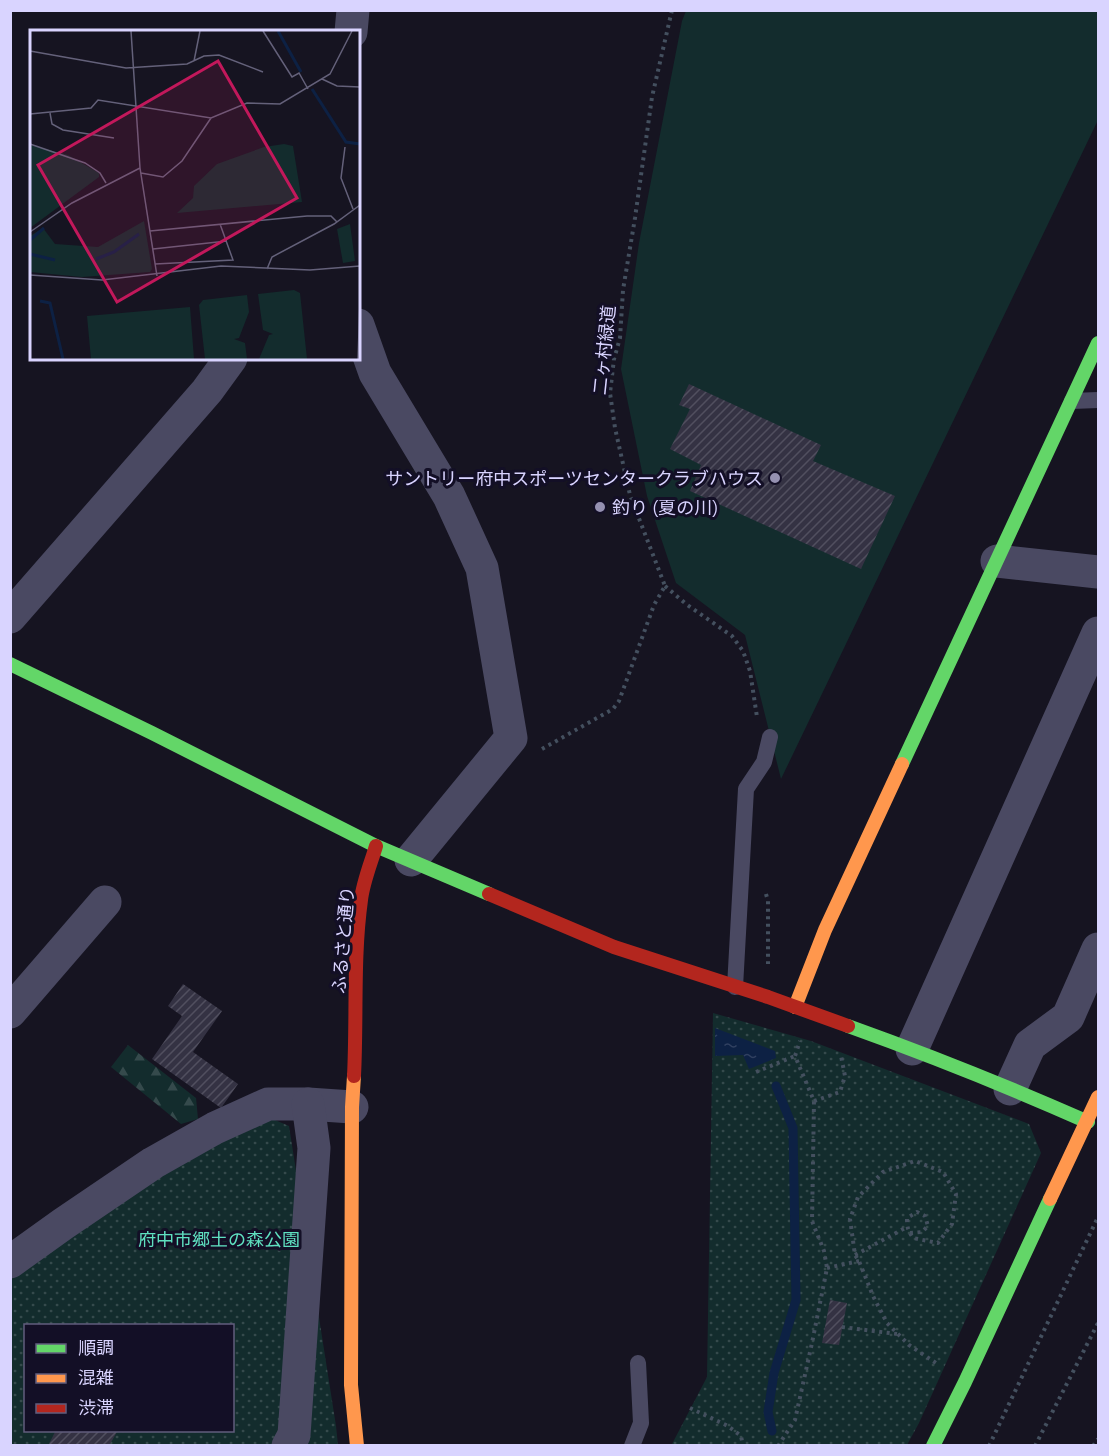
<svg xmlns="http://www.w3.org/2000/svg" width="1109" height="1456" font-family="'IBM Plex Sans','Noto Sans JP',sans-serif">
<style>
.grass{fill:url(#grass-dots);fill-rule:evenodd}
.forest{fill:url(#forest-firs)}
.garden{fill:#132c2d}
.water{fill:url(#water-ripples)}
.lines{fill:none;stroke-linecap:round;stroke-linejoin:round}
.stream{stroke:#0d2144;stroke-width:9}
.building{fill:url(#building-hatch)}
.path{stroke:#44505f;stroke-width:4;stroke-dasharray:3 4.5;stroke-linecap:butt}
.lane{stroke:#4a4962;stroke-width:16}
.street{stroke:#4a4962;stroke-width:33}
.fast{stroke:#63d668;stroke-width:14}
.slow{stroke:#ff974d;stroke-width:14}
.jam{stroke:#b3261e;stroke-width:14}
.poi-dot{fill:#9591b1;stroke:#130f26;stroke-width:2}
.labels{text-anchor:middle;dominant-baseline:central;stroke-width:6;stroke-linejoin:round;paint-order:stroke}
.street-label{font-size:18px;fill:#d9d4ff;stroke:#130f26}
.poi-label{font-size:18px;fill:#d9d4ff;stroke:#130f26;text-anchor:end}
.park-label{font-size:18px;fill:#5fe0c0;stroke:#130f26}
.inset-river{fill:none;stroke:#0d2144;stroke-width:3}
.inset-road{fill:none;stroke:#64617a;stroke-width:1.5}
.view{fill:#c2185b;fill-opacity:0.15;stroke:#c2185b;stroke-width:3}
.inset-edge{fill:none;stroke:#d9d4ff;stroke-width:3}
</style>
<defs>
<pattern id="grass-dots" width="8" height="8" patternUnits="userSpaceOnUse" patternTransform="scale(1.5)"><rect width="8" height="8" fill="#132c2d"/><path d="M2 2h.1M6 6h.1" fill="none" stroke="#354a4c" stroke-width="1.8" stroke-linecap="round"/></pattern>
<pattern id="forest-firs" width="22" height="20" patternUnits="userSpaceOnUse" patternTransform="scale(1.5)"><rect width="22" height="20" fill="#132c2d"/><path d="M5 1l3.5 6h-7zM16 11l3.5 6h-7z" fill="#354a4c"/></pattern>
<pattern id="water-ripples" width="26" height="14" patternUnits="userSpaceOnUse" patternTransform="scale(1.5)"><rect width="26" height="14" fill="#0d2144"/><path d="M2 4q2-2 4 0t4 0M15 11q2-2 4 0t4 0" fill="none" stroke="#304060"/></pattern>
<pattern id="building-hatch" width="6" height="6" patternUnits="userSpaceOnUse" patternTransform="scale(1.5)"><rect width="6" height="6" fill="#343243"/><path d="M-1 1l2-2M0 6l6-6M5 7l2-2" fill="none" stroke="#514f5f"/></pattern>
</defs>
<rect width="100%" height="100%" fill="#161421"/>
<g class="grass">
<path d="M713,1013L811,1041L1029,1124L1041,1153L919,1423L907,1445L671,1446L707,1377Z"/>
<path d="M261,1114L289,1126L336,1426L338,1445L11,1446V1276L51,1237ZM26,1326H232V1430H26Z"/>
</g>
<path class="forest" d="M128,1045L196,1098L198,1119L181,1124L111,1067Z"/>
<path class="garden" d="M686,11H1098V120L781,779L745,635L676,583L647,496L621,369L639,243L682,21Z"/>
<path class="water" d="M715,1028L775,1051L776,1058L749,1069L743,1055L715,1056Z"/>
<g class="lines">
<path class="stream" d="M772,1431L768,1412L774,1373L796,1300L793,1128L776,1086"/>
</g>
<g class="building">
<path d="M689,384L821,445L813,461L895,496L861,569L690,491L701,465L670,449L690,409L679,405Z"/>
<path d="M183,984L222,1011L193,1052L238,1084L221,1108L152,1059L182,1016L168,1006Z"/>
<path d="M830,1300L847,1303L839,1345L822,1343Z"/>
<path d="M56,1430H118L109,1446H48Z"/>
</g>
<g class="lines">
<g class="path">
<path d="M665,586L686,604L732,636L743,651L750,671L757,717"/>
<path d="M542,749L613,709L619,701L654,605L665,586L630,495L615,428L610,393L614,359L620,338L623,290L635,218L652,97L672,10"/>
<path d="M766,894L768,901V964"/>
<path d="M756,1072L795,1056"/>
<path d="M814,1101L840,1092L845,1076L841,1056"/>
<path d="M910,1233L922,1232L928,1226L925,1216L917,1212L907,1218C907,1228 908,1230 913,1238L938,1243L952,1224L956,1194L943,1172L915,1161L883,1172L858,1197L850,1219L855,1255L859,1261L873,1296L887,1323L909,1345L939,1365"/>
<path d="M855,1255L907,1227"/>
<path d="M827,1268L859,1261"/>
<path d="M842,1327L897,1334"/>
<path d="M690,1408L728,1426L741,1436L743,1446"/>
<path d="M778,1446L795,1420L812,1343L827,1268L824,1251L812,1221L814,1101L795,1056L800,1041"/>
<path d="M989,1446L1098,1217"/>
<path d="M1035,1446L1098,1323"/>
<path d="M1093,1446L1098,1439"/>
</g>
<g class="lane">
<path d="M1072,401L1098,400"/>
<path d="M735,987L746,789L764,762L770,737"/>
<path d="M632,1446L641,1423L638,1363"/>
</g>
<g class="street">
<path d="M351,32L353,10"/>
<path d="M358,325L375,373L449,496L482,568L511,738L411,860"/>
<path d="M997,561L1098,572"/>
<path d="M10,617L207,391L231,358"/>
<path d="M10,1012L105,902"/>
<path d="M912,1049L1098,633"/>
<path d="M1010,1089L1030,1045L1068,1017L1098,949"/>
<path d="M10,1262L63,1224L153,1163L215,1128L268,1104H308L352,1107"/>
<path d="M288,1446L294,1435L314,1148L308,1104"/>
</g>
<g class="fast">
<path d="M10,664L152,733L376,846L489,894"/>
<path d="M902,764L1098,343"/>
<path d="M848,1026C929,1055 1009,1087 1088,1122"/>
<path d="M933,1446L965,1382L1050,1199"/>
</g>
<g class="slow">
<path d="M795,1007L825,930L902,764"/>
<path d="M354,1076L352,1107L351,1385L357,1446"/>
<path d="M1050,1199L1098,1097"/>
</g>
<g class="jam">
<path d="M489,894L614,947L768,997L848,1026"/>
<path d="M354,1076C357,1017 353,958 361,900C363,882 371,863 376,846"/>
</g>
</g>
<g class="poi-dot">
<circle cx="775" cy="478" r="6"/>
<circle cx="600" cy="507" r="6"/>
</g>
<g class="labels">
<g class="street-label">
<text transform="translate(604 350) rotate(-84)">二ヶ村緑道</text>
<text transform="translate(343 940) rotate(-85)">ふるさと通り</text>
</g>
<g class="poi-label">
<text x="763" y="478">サントリー府中スポーツセンタークラブハウス</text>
<text x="612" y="507" text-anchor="start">釣り (夏の川)</text>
</g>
<g class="park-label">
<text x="219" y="1239">府中市郷土の森公園</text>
</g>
</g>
<g transform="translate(30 30)">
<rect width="330" height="330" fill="#161421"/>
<path d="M0,115L38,125L69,143V147L0,198ZM114,191L122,239L120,242L52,247L0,242V206L13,198L25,214L68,217ZM320,194L325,231L313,233L307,199Z" fill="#132c2d"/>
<path d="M254,114L263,116L272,172L147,183L163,168L164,156L187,134L234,117ZM264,260L270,263L277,329H229L239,305L243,304L233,300L228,264ZM217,265L219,282L209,308L204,309L215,313L217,329H175L169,275L173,270ZM160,277L164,329H61L57,286Z" fill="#132c2d"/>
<path class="inset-river" d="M248,1L271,42M282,59L316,112L330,114M0,210L14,198M0,224L25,230M66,229L84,222L109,204M10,271L20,273L33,329"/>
<path class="inset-road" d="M101,1L110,138L127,246M233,1L262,47L269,43L278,59M0,21L96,38L157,34L174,26L189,25L233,42M164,31L170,1M292,49L307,56L330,57M20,83L22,94L33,100L84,108M0,84L61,78L68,70L181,88L217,73L250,74L300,44L322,1M0,114L55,133L70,143L76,153M315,117L311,148L323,179M111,143L133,147L152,131L181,88M120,201L277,186H301L307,192M0,202L42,173L110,138M123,219L197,211M125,234L203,230L190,194M237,239L242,227L304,194L330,175M0,245L72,250L191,236L280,240L330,236M328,329L330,271"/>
<path class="view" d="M188,31L267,168L87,272L8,135Z"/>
<rect width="330" height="330" class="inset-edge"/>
</g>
<rect width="1109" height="1456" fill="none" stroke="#d9d4ff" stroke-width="24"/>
<rect x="24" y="1324" width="210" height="108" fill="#130f26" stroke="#625e7d" stroke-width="1.5"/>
<rect x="36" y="1344" width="30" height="9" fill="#63d668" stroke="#625e7d" stroke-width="1.5"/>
<text x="78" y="1354" font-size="18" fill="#d9d4ff">順調</text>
<rect x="36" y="1374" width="30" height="9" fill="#ff974d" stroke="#625e7d" stroke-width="1.5"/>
<text x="78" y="1384" font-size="18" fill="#d9d4ff">混雑</text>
<rect x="36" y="1404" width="30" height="9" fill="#b3261e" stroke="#625e7d" stroke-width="1.5"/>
<text x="78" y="1414" font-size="18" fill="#d9d4ff">渋滞</text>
</svg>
